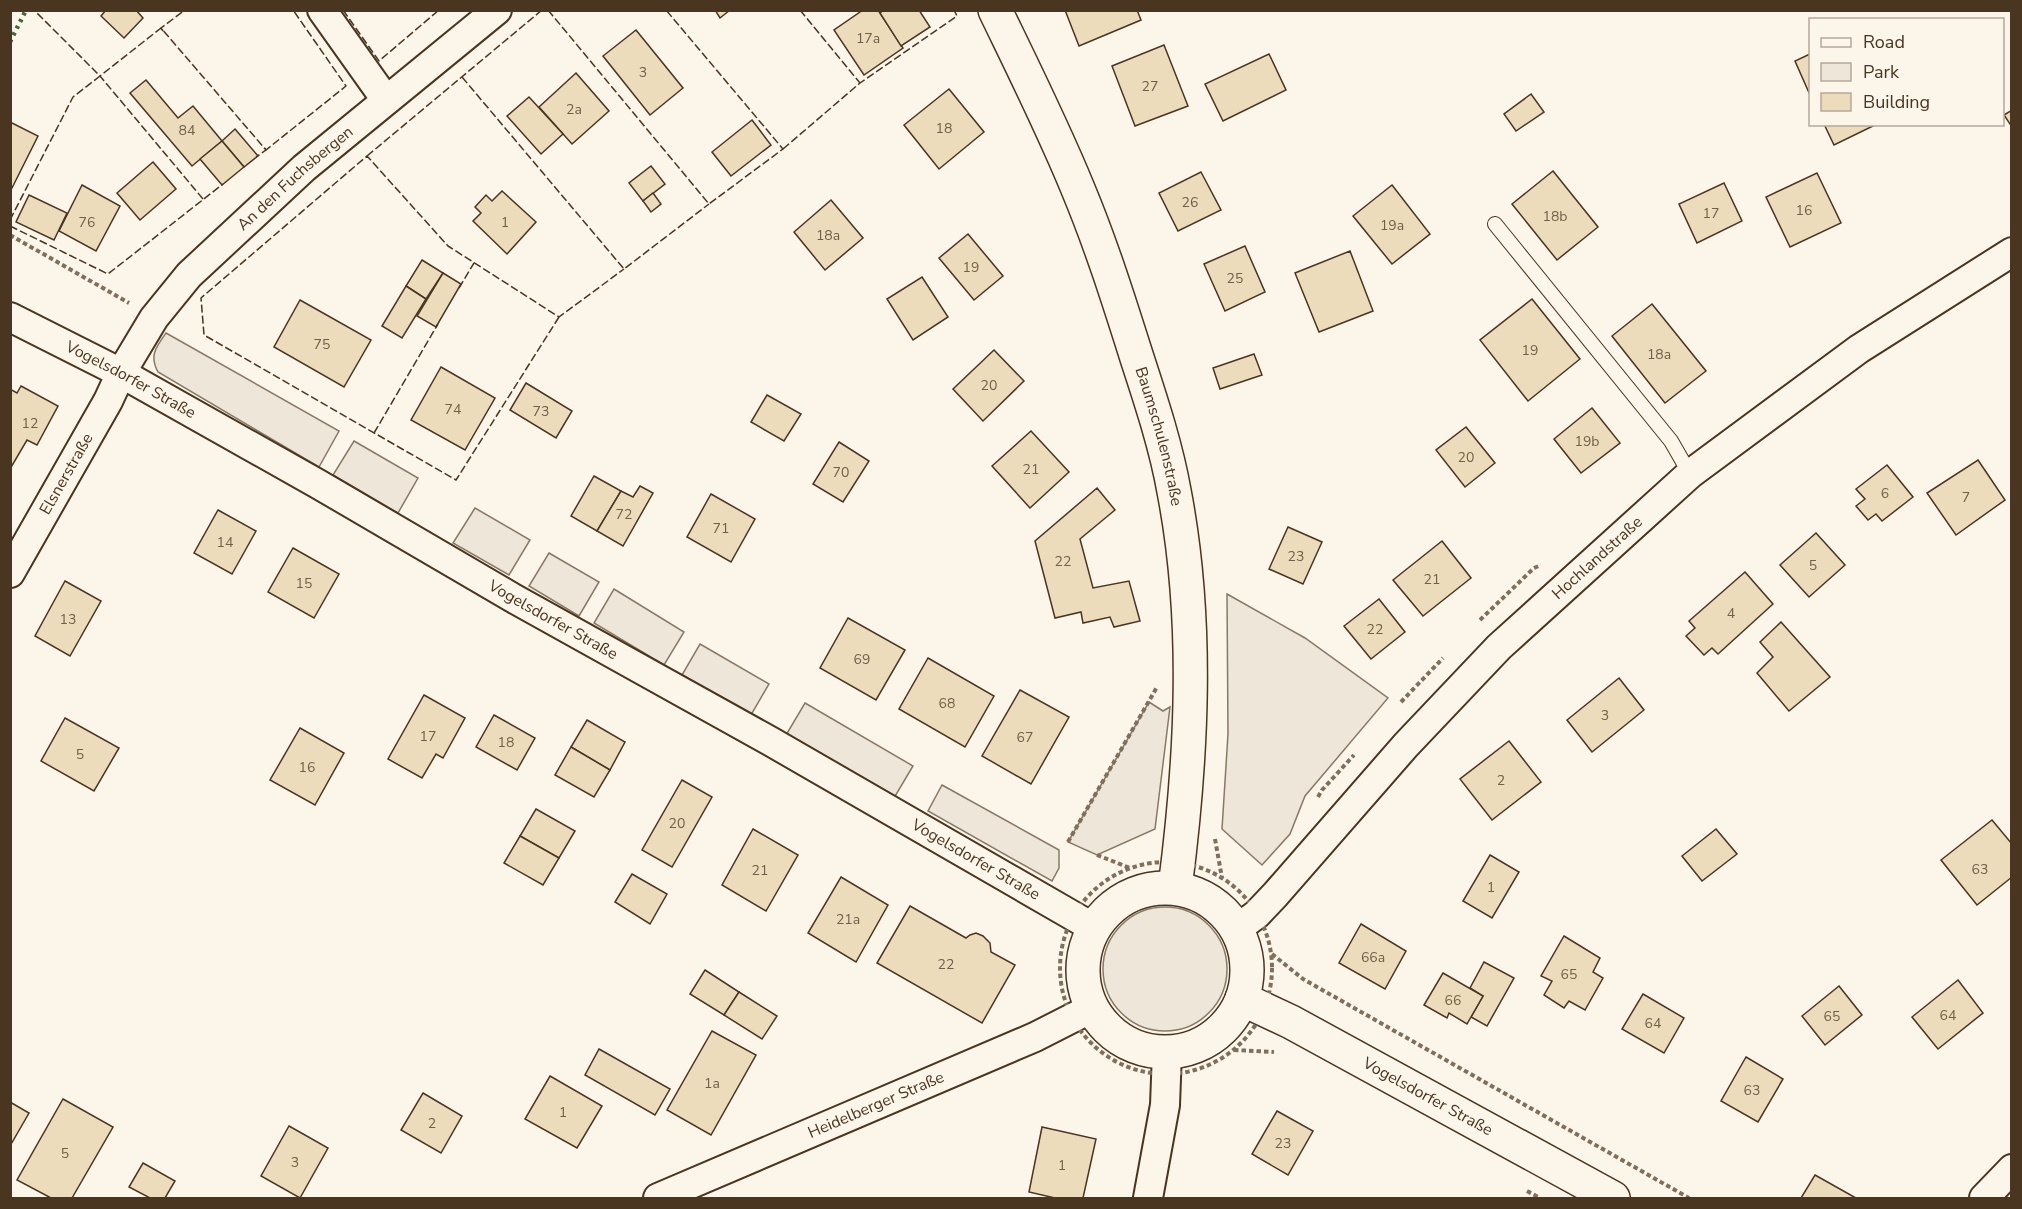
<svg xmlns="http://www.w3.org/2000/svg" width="2022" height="1209" font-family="'Nunito Sans',sans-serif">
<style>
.green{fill:#ede6d9;stroke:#887966;stroke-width:1.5}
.building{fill:#ecdcbc;stroke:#4a3520;stroke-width:1.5}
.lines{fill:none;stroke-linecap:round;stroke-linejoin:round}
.lane-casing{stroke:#4a3520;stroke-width:16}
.street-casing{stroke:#4a3520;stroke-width:32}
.secondary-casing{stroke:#4a3520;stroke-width:36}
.path{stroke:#7f6f5c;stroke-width:4;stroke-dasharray:4.5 3;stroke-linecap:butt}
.lane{stroke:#fbf6e9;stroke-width:14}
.street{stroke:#fbf6e9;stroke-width:28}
.secondary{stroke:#fbf6e9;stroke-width:33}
.hedge{stroke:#436837;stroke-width:4.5;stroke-dasharray:3 4.5;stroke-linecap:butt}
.fence{stroke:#4a3520;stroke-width:1.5;stroke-dasharray:8 3;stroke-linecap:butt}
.labels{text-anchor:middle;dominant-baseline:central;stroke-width:4.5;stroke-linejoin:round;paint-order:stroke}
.number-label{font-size:14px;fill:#725f47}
.street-label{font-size:16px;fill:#4a3520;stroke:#fbf6e9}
</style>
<rect width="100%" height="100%" fill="#fbf6e9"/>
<g class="green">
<path d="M166,333L339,431L319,467L158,372C149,356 156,347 166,333Z"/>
<path d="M354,441L418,478L398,513L333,475Z"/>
<path d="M475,508L530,540L509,575L453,543Z"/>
<path d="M549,553L599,582L579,616L529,586Z"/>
<path d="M614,589L684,632L664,665L594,623Z"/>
<path d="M1227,594L1305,638L1388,698L1305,796L1290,834L1262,865L1222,829L1228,734Z"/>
<path d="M700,644L769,684L751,715L682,675Z"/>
<path d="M1149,702L1163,711L1170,707L1155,829L1097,855L1068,842Z"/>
<path d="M805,703L913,766L894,798L786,735Z"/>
<path d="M942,785L1059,850V868L1052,881L928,811Z"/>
<circle cx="1165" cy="969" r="62"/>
</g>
<g class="building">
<path d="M106,10H136L143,18L124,38L101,16Z"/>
<path d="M715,10H730L720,18Z"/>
<path d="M863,10H878L903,48L864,75L834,30Z"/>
<path d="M884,10H919L930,27L901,46L880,13Z"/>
<path d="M1065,10H1137L1141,20L1079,46Z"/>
<path d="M636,30L683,88L650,115L603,56Z"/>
<path d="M1164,45L1188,106L1135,126L1112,66Z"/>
<path d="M1269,54L1286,90L1223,121L1205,84Z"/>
<path d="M1810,54V95L1795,61Z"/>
<path d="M576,73L609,111L572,144L539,107Z"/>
<path d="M146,80L178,118L193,106L222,141L192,166L130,93Z"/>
<path d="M949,89L984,132L939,169L904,125Z"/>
<path d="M1531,94L1544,112L1516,131L1504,114Z"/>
<path d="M529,97L563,134L541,154L507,116Z"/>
<path d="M2012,110V127L2004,115Z"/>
<path d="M752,120L771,145L731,176L712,152Z"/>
<path d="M10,122L38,136L10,192Z"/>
<path d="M1824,124H1874L1875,125L1834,145Z"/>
<path d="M235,129L258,156L244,167L222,141Z"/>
<path d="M222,141L244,167L222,185L200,159Z"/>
<path d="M153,162L176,189L140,220L117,193Z"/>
<path d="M651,166L665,184L643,201L629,183Z"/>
<path d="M1553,171L1598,227L1557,260L1512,204Z"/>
<path d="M1201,172L1221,210L1178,231L1159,193Z"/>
<path d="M1817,173L1841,223L1790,247L1766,197Z"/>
<path d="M1724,183L1742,221L1697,243L1679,204Z"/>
<path d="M82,185L120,206L96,251L59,231Z"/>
<path d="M1392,185L1430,234L1392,264L1353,216Z"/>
<path d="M502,191L536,222L507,254L473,221L481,213L475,207L486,195L492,201Z"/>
<path d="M653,193L661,204L651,212L643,201Z"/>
<path d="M29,195L67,213L54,240L16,222Z"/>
<path d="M831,200L863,238L825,270L794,232Z"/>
<path d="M968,234L1003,276L974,300L939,258Z"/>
<path d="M1245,246L1265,292L1225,311L1204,264Z"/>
<path d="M1350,251L1373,311L1319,332L1295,273Z"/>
<path d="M422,260L443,273L426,299L406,286Z"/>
<path d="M443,273L461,284L436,327L417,316Z"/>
<path d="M922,277L948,317L913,340L887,299Z"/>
<path d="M406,286L426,299L402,338L382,326Z"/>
<path d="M1532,299L1580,359L1528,401L1480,340Z"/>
<path d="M300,300L371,340L344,387L274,347Z"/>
<path d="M1652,304L1706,371L1665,403L1612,336Z"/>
<path d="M994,350L1024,381L983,421L953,389Z"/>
<path d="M1254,354L1262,375L1220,389L1213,368Z"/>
<path d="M441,367L495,398L465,450L411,420Z"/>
<path d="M526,383L572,411L556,438L510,410Z"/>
<path d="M21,386L58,406L37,445L27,440L10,469V389L17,393Z"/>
<path d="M767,395L801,414L784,441L751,422Z"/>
<path d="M1592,408L1620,443L1581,473L1554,439Z"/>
<path d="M1466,427L1495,463L1465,487L1436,450Z"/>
<path d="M1031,431L1069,472L1030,508L992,466Z"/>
<path d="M839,442L869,461L843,502L813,484Z"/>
<path d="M1978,460L2005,500L1956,535L1927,493Z"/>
<path d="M1887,465L1913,497L1882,521L1876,514L1868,520L1856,506L1865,499L1856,489Z"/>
<path d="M594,476L621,491L597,531L571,516Z"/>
<path d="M640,486L653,493L623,546L597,531L621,491L633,497Z"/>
<path d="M1097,488L1115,510L1080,539L1093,588L1129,581L1140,621L1114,627L1110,617L1083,623L1081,612L1055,618L1035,541Z"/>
<path d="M711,494L755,519L731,562L687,537Z"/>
<path d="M218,510L256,531L232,574L194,553Z"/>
<path d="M1288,527L1322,542L1303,584L1269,569Z"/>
<path d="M1816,533L1845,565L1809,597L1780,565Z"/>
<path d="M1442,541L1471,578L1423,616L1393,580Z"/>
<path d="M293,548L339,574L314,618L268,592Z"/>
<path d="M1745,572L1773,604L1718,654L1712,648L1704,655L1686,636L1695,628L1689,621Z"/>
<path d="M65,581L101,601L70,656L35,636Z"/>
<path d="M1379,599L1405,632L1371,659L1344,626Z"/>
<path d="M848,618L905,650L876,700L820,668Z"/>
<path d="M1781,622L1830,677L1789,711L1757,673L1773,657L1760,642Z"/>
<path d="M928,658L994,696L965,747L899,709Z"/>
<path d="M1619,678L1644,710L1592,752L1567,720Z"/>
<path d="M1020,690L1069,717L1031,784L982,756Z"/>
<path d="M424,695L465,718L443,758L436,754L422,778L388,759Z"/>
<path d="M494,715L535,738L517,770L476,747Z"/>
<path d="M65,718L119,748L94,791L41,761Z"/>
<path d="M587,720L625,742L610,770L571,747Z"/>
<path d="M300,728L344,753L315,805L270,780Z"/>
<path d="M1509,741L1541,782L1492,820L1460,779Z"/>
<path d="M571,747L610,770L594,797L555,775Z"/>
<path d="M682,780L712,797L672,867L642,850Z"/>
<path d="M536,809L575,831L559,858L520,836Z"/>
<path d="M1992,820L2012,844V877L1977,905L1941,860Z"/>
<path d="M753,829L798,855L766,911L722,885Z"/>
<path d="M1716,829L1737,854L1702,881L1682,856Z"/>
<path d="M520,836L559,858L543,885L504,863Z"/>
<path d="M1490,855L1519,872L1492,918L1463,901Z"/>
<path d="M632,874L667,894L650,924L615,902Z"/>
<path d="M841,877L888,905L856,962L808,933Z"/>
<path d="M910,906L966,938L970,935L976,933L983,936L990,943L991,952L1015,965L982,1023L877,963Z"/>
<path d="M1361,924L1406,951L1385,989L1339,963Z"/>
<path d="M1564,936L1600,958L1593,972L1603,978L1585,1010L1569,1001L1564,1008L1544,995L1552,981L1541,976Z"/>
<path d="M1484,962L1514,978L1487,1026L1471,1017L1483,996L1470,988Z"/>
<path d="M705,970L739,992L724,1015L690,994Z"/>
<path d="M1443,973L1483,996L1467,1024L1449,1013L1447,1018L1424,1005Z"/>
<path d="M1958,980L1983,1013L1938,1049L1912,1017Z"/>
<path d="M1839,986L1862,1015L1825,1045L1802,1016Z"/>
<path d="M739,992L777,1016L762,1039L724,1015Z"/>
<path d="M1643,994L1684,1018L1664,1053L1622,1029Z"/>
<path d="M712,1031L756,1055L711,1135L667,1110Z"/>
<path d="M599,1049L670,1089L655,1115L585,1075Z"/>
<path d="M1746,1057L1783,1079L1758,1122L1721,1101Z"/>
<path d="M550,1076L602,1106L577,1148L525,1119Z"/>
<path d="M423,1093L462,1116L441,1153L401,1130Z"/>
<path d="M63,1099L113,1127L72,1198H51L17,1180Z"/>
<path d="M10,1102L29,1113L10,1146Z"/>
<path d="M1277,1111L1313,1131L1288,1175L1252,1154Z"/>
<path d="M289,1126L328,1148L300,1198L261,1176Z"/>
<path d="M1042,1127L1096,1139L1083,1198H1055L1029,1192Z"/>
<path d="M143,1163L175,1181L165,1198H150L129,1187Z"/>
<path d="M1815,1175L1856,1198H1801Z"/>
</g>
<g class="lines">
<defs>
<path id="lane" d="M1495,224L1671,441L1690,474"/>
<g id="street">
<path d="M322,10L386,100"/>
<path id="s1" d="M10,317L121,373L318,484L513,598L770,741L1094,928"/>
<path id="s2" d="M10,573L108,401L121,373L154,318L189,275L304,168L497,10"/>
<path id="s3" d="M1237,929L1257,914L1275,895L1406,745L1499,647L1690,474L1859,349L2012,252"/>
<path id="s4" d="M658,1198L1035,1037L1092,1008"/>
<path d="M1148,1198L1165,1105L1167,1052"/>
<path d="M1984,1198L2012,1169"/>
</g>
<g id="secondary">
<path id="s5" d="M995,10C1024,70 1053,128 1078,189C1101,244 1119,301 1137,358C1151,401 1166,446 1174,491C1199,621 1192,757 1175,888"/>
<circle cx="1165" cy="970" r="82"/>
<path id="s6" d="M1242,999L1291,1022L1613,1198"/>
</g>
</defs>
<use href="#lane" class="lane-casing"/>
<use href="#street" class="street-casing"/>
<use href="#secondary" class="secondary-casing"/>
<g class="path">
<path d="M10,235L129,303"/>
<path d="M1480,620L1534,568L1541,565"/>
<path d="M1401,702L1443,658"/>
<path d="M1318,797L1322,790L1354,755"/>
<path d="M1215,839L1222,878"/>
<path d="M1068,842L1157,687"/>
<path d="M1097,855L1130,868"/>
<circle cx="1166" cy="968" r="106"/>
<path d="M1272,954L1303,979L1689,1198"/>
<path d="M1234,1050L1274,1052"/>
<path d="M1527,1191L1540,1198"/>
</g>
<use href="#lane" class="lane"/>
<use href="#street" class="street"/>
<use href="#secondary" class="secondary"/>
<path class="hedge" d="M10,42L26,10"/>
<g class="fence">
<path d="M343,10L379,61L439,10"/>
<path d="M548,10L709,204L783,149L666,10"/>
<path d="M800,10L860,83"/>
<path d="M163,31L161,28L185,10"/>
<path d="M462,77L624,269L709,204"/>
<path d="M265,148L266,150L346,86L293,10"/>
<path d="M783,149L860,83L957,16L954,10"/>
<path d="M367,156L542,10"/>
<path d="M203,199L100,76L161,28L266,150L256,157"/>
<path d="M10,220L73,97L100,76L34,10"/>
<path d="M10,226L108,274L223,184"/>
<path d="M459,288L474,263"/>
<path d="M559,317L456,480L204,335L201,298L367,156L448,246L559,317L624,269"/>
<path d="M374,433L438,324"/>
</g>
</g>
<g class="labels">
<g class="number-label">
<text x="868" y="38">17a</text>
<text x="643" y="72">3</text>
<text x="1150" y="86">27</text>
<text x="574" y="109">2a</text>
<text x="944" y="128">18</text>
<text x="187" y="130">84</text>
<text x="1190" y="202">26</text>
<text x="1804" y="210">16</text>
<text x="1711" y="213">17</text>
<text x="1555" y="216">18b</text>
<text x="87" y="222">76</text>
<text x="505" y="222">1</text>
<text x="1392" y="225">19a</text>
<text x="828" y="235">18a</text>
<text x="971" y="267">19</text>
<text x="1235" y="278">25</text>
<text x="322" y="344">75</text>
<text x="1530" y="350">19</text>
<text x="1659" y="354">18a</text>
<text x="989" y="385">20</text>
<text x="453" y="409">74</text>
<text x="541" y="411">73</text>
<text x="30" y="423">12</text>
<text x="1587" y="441">19b</text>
<text x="1466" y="457">20</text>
<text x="1031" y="469">21</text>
<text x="841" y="472">70</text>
<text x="1885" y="493">6</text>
<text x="1966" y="497">7</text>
<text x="624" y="514">72</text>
<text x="721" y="528">71</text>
<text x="225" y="542">14</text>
<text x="1296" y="556">23</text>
<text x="1063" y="561">22</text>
<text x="1813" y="565">5</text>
<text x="1432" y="579">21</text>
<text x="304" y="583">15</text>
<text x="1731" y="613">4</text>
<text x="68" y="619">13</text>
<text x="1375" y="629">22</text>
<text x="862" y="659">69</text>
<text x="947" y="703">68</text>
<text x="1605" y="715">3</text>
<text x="428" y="736">17</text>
<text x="1025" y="737">67</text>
<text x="506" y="742">18</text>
<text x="80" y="754">5</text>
<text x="307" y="767">16</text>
<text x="1501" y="780">2</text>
<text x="677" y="823">20</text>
<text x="1980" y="869">63</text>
<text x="760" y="870">21</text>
<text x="1491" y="887">1</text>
<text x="848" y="919">21a</text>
<text x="1373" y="957">66a</text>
<text x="946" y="964">22</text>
<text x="1569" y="974">65</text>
<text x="1453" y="1000">66</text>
<text x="1948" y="1015">64</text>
<text x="1832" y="1016">65</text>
<text x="1653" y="1023">64</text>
<text x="712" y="1083">1a</text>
<text x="1752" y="1090">63</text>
<text x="563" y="1112">1</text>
<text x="432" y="1123">2</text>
<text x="1283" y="1143">23</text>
<text x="65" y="1153">5</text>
<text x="295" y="1162">3</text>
<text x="1062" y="1165">1</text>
</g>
<g class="street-label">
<text stroke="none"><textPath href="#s2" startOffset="492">An den Fuchsbergen</textPath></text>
<text stroke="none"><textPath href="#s1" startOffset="136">Vogelsdorfer Straße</textPath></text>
<text stroke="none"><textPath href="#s5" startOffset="458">Baumschulenstraße</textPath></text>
<text stroke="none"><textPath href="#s2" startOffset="114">Elsnerstraße</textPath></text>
<text stroke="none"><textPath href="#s3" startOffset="518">Hochlandstraße</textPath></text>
<text stroke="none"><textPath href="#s1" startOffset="622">Vogelsdorfer Straße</textPath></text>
<text stroke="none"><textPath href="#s1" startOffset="1108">Vogelsdorfer Straße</textPath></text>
<text stroke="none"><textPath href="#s6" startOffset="210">Vogelsdorfer Straße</textPath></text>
<text stroke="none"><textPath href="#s4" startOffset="237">Heidelberger Straße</textPath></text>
</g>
</g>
<rect width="2022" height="1209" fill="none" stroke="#4a3520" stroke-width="24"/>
<rect x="1809" y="18" width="195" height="108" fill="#fbf6e9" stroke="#b4a999" stroke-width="1.5"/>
<rect x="1821" y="38" width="30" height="9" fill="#fbf6e9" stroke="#b4a999" stroke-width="1.5"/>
<text x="1863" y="48" font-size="18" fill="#4a3520">Road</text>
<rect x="1821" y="63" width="30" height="18" fill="#ede6d9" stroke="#b4a999" stroke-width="1.5"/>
<text x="1863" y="78" font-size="18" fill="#4a3520">Park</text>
<rect x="1821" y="93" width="30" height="18" fill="#ecdcbc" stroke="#b4a999" stroke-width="1.5"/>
<text x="1863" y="108" font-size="18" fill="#4a3520">Building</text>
</svg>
